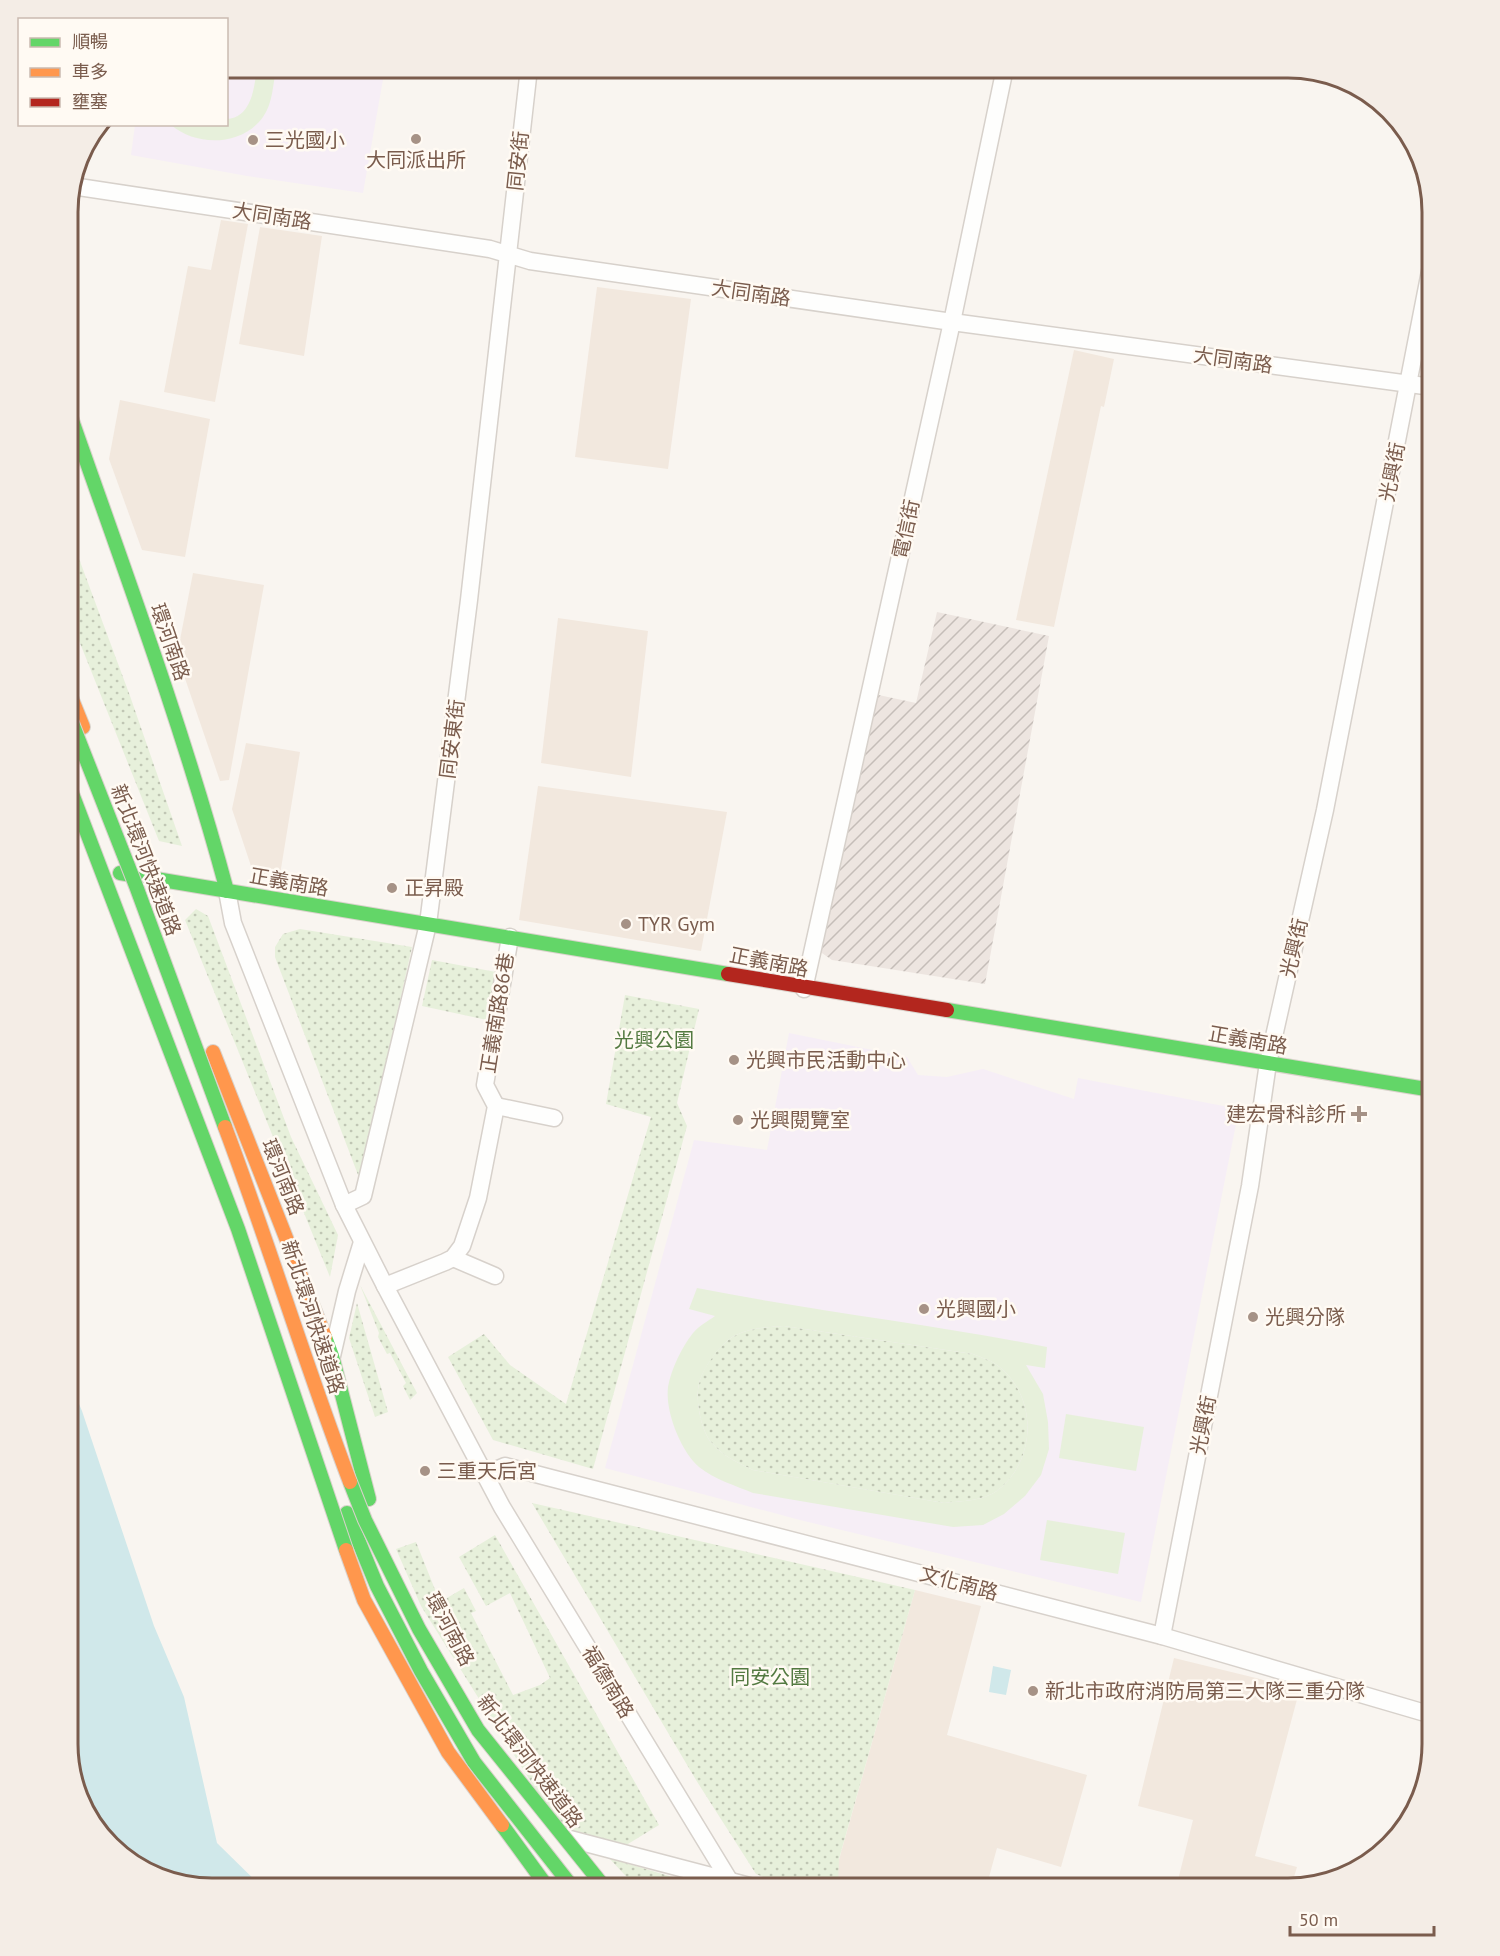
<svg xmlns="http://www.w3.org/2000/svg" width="1500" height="1956" font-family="'PT Sans','Noto Sans TC',sans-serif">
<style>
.residential{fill:#f2e8de}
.industrial{fill:url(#industrial-furrows)}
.education{fill:#f6eef6}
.grass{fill:url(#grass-dots)}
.garden{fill:#e7f0db;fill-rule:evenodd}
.water{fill:#d0e8ea}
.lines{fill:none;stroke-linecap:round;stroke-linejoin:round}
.street-casing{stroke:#d7d1cb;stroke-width:19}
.fast-casing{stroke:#d9d2cb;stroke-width:16}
.slow-casing{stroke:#d9d2cb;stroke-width:16}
.jam-casing{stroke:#d9d2cb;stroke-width:16}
.street{stroke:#fefefd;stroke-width:16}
.fast{stroke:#63d668;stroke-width:14}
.slow{stroke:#ff974d;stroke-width:14}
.jam{stroke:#b3261e;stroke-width:14}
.fast-bridge-casing{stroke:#dad1cc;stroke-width:16;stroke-linecap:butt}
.slow-bridge-casing{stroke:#dad1cc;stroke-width:16;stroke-linecap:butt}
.fast-bridge{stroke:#63d668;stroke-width:14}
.slow-bridge{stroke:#ff974d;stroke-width:14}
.poi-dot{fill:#a69286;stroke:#fffaf3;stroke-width:2}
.labels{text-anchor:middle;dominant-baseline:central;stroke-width:5;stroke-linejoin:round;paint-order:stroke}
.poi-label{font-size:20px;fill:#7a5c4d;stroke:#fffaf3;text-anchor:start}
.street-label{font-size:20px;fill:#7a5c4d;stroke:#fffaf3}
.park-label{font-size:20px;fill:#537a41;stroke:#fffaf3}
.rim{fill:none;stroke:#7a5c4d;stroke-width:3}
</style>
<defs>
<pattern id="industrial-furrows" width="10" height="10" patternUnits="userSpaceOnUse" patternTransform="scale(1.5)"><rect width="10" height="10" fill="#ede5e0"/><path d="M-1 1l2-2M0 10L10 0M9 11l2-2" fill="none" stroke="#c5bdb8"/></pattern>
<pattern id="grass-dots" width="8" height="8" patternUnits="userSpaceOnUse" patternTransform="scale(1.5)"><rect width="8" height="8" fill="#e7f0db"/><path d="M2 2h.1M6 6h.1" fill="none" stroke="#c0c6b4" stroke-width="1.8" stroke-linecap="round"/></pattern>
</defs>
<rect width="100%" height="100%" fill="#f9f5f0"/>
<g class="residential">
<path d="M221,220L248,224L215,402L164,392L188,266L211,270Z"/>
<path d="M260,227L322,236L304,356L239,344Z"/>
<path d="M597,287L691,299L668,469L575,457Z"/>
<path d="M1074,350L1114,359L1104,407L1101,406L1054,627L1016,620Z"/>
<path d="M120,400L210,419L185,557L142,550L109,459Z"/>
<path d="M193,573L264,585L229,780L220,781L177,655Z"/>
<path d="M558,618L648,631L631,777L541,763Z"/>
<path d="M246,743L300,752L279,881L252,869L232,809Z"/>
<path d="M538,786L727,812L701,951L519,920Z"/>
<path d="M915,1590L981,1606L947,1735L1087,1775L1061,1867L997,1848L986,1888H831Z"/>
<path d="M1174,1658L1260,1679L1299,1692L1255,1856L1297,1867L1291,1887L1176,1888L1193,1820L1138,1806Z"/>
</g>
<path class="industrial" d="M937,612L1049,636L985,984L832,960L819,951L874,694L916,703Z"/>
<g class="education">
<path d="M227,68H385L363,193L247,176L131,155L135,125L226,124Z"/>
<path d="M789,1033L907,1057L918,1075L947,1077L983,1069L1074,1099L1078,1078L1239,1109L1141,1602L800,1520L605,1468L694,1140L767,1150Z"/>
</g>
<g class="grass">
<path d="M68,529L130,696L182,846L159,841L68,613Z"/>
<path d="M196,909L208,916L291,1137L338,1235L330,1277L185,920Z"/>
<path d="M300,929L412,947L360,1180L275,957V947L283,934Z"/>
<path d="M432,960L496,972L487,1020L422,1006Z"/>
<path d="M625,995L699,1009L677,1103L687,1126L593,1469L493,1440L448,1357L484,1334L510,1365L566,1404L651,1117L606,1104Z"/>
<path d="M360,1285L417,1393L410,1400L403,1386L406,1383L390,1353L387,1354L378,1337L379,1333Z"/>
<path d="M357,1303L388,1412L375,1417L349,1338Z"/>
<path d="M784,1326L973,1354C979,1357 988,1359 994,1363C1038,1392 1038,1459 998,1490C984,1501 961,1501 944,1503L753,1470C736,1462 723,1456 711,1442C701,1430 695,1399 699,1384C702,1368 721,1343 734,1336C750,1328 767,1327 784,1326Z"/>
<path d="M532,1503L915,1590L839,1859L838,1888H790L756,1874L696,1780Z"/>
<path d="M495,1535L659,1825L623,1847L561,1830L421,1606L396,1549L416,1542L440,1602L464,1588L476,1611L471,1613L513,1695L540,1685L550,1678L510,1593L486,1606L459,1557Z"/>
<path d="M609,1858L699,1885L705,1888H637Z"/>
</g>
<g class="garden">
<path d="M257,68H276C273,84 273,103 263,117C242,146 197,147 171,125L226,124L227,119C252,117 254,88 257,68Z"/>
<path d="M697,1288C813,1311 931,1324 1047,1347L1045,1368L1026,1365L1043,1394L1048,1422L1049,1449L1041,1475L1025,1496L1004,1514L983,1525L953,1527L753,1493C736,1486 714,1479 699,1467C681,1451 665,1412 668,1387C671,1369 682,1347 693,1333C699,1326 708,1321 715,1316L689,1309ZM784,1326L973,1354C979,1357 988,1359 994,1363C1038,1392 1038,1459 998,1490C984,1501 961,1501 944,1503L753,1470C736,1462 723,1456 711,1442C701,1430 695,1399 699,1384C702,1369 721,1343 734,1336C750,1328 767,1327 784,1326Z"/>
<path d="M1066,1414L1144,1427L1136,1471L1059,1458Z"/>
<path d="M1047,1520L1125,1533L1118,1574L1040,1560Z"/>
</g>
<g class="water">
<path d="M68,1378L82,1411L154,1626L184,1697L217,1843L263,1888H212L140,1869L92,1824L68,1744Z"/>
<path d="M993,1666L1011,1670L1006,1695L989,1692Z"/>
</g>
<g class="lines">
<defs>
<g id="street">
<path d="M72,186L490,249L530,261L952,322L1432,387"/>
<path d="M227,891L233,923L344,1205L385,1286L502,1507L734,1888"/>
<path d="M804,989L952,322L1005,68"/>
<path d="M496,1106L554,1118"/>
<path d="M344,1205L363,1196L428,924L469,600L529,68"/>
<path d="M453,1258L495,1276"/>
<path d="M385,1286L445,1262L453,1258L462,1246L478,1198L496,1106L485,1085L510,937"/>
<path d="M332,1356L347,1291L362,1242"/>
<path d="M484,1475L505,1466L547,1477L1162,1636L1432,1715"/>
<path d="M1162,1636L1250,1186L1268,1063L1325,810L1432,261"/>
<path d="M570,1839L757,1888"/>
</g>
<g id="fast">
<path d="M68,409C124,569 183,727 227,891"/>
<path d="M120,873L728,974"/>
<path d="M947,1010L1432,1090"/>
<path d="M325,1337L332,1356L369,1499"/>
<path d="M347,1513L377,1586L421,1671L474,1762L573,1888"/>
</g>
<g id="slow">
<path d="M68,690L83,727"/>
<path d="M213,1052L325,1337"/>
</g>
<path id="jam" d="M728,974L947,1010"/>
</defs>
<use href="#street" class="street-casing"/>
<use href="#fast" class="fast-casing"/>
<use href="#slow" class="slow-casing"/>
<use href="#jam" class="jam-casing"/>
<use href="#street" class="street"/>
<use href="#fast" class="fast"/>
<use href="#slow" class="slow"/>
<use href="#jam" class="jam"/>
<defs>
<g id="fast-bridge">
<path d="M68,713L136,886L225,1127"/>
<path d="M68,783L238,1229L346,1550"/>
<path d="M350,1482L365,1520L419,1629L478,1730L605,1888"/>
<path d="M502,1825L548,1888"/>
</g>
<g id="slow-bridge">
<path d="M225,1127C269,1244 305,1364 350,1482"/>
<path d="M346,1550L364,1600L448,1752L502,1825"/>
</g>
</defs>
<use href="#fast-bridge" class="fast-bridge-casing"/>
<use href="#slow-bridge" class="slow-bridge-casing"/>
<use href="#fast-bridge" class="fast-bridge"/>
<use href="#slow-bridge" class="slow-bridge"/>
</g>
<g class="poi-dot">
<circle cx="416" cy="139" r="6"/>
<circle cx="253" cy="140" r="6"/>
<circle cx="392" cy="888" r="6"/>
<circle cx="626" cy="924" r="6"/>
<circle cx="734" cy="1060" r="6"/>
<path d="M1356 1105h6v6h6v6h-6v6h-6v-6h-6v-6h6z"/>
<circle cx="738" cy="1120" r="6"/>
<circle cx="924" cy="1309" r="6"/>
<circle cx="1253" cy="1317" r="6"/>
<circle cx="425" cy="1471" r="6"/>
<circle cx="1033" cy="1691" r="6"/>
</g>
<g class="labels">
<g class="poi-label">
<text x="265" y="140">三光國小</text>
<text x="416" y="160" text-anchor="middle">大同派出所</text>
<text x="404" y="888">正昇殿</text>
<text x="638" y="924">TYR Gym</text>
<text x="746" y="1060">光興市民活動中心</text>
<text x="1346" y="1114" text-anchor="end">建宏骨科診所</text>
<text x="750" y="1120">光興閱覽室</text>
<text x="936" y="1309">光興國小</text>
<text x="1265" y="1317">光興分隊</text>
<text x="437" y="1471">三重天后宮</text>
<text x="1045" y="1691">新北市政府消防局第三大隊三重分隊</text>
</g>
<g class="street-label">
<text transform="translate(518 161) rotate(-84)">同安街</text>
<text transform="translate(272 216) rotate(9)">大同南路</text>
<text transform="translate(751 293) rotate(8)">大同南路</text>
<text transform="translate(1233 360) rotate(8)">大同南路</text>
<text transform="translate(1392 472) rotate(-79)">光興街</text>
<text transform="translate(906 529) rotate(-78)">電信街</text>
<text transform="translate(170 642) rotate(71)">環河南路</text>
<text transform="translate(452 739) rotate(-83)">同安東街</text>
<text transform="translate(146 860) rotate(69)">新北環河快速道路</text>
<text transform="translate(289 882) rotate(10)">正義南路</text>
<text transform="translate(1294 948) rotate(-77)">光興街</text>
<text transform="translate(769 962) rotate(11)">正義南路</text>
<text transform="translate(497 1013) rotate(-81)">正義南路86巷</text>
<text transform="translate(1248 1040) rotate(10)">正義南路</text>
<text transform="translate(283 1177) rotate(68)">環河南路</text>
<text transform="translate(313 1317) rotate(72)">新北環河快速道路</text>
<text transform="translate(1203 1425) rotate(-79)">光興街</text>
<text transform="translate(959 1583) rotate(15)">文化南路</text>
<text transform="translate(450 1629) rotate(62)">環河南路</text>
<text transform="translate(608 1682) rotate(59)">福德南路</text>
<text transform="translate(530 1761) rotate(53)">新北環河快速道路</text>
</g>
<g class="park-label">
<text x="654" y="1040">光興公園</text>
<text x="770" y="1677">同安公園</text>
</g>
</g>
<path d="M0 0H1500V1956H0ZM212 78H1288A134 134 0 0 1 1422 212V1744A134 134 0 0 1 1288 1878H212A134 134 0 0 1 78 1744V212A134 134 0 0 1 212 78Z" fill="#f4ede6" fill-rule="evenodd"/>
<path class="rim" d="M212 78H1288A134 134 0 0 1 1422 212V1744A134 134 0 0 1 1288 1878H212A134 134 0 0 1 78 1744V212A134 134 0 0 1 212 78Z"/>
<rect x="18" y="18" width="210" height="108" fill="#fffaf3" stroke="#cabbb1" stroke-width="1.5"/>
<rect x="30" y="38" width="30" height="9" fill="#63d668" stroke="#cabbb1" stroke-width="1.5"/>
<text x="72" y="48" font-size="18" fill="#7a5c4d">順暢</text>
<rect x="30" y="68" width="30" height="9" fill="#ff974d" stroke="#cabbb1" stroke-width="1.5"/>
<text x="72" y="78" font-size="18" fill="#7a5c4d">車多</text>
<rect x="30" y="98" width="30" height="9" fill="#b3261e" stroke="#cabbb1" stroke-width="1.5"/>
<text x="72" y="108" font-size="18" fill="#7a5c4d">壅塞</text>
<path d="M1290 1926v9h144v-9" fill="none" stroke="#7a5c4d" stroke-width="3"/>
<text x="1299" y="1926" font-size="18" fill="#7a5c4d" stroke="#fffaf3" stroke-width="4.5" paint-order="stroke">50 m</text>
</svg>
